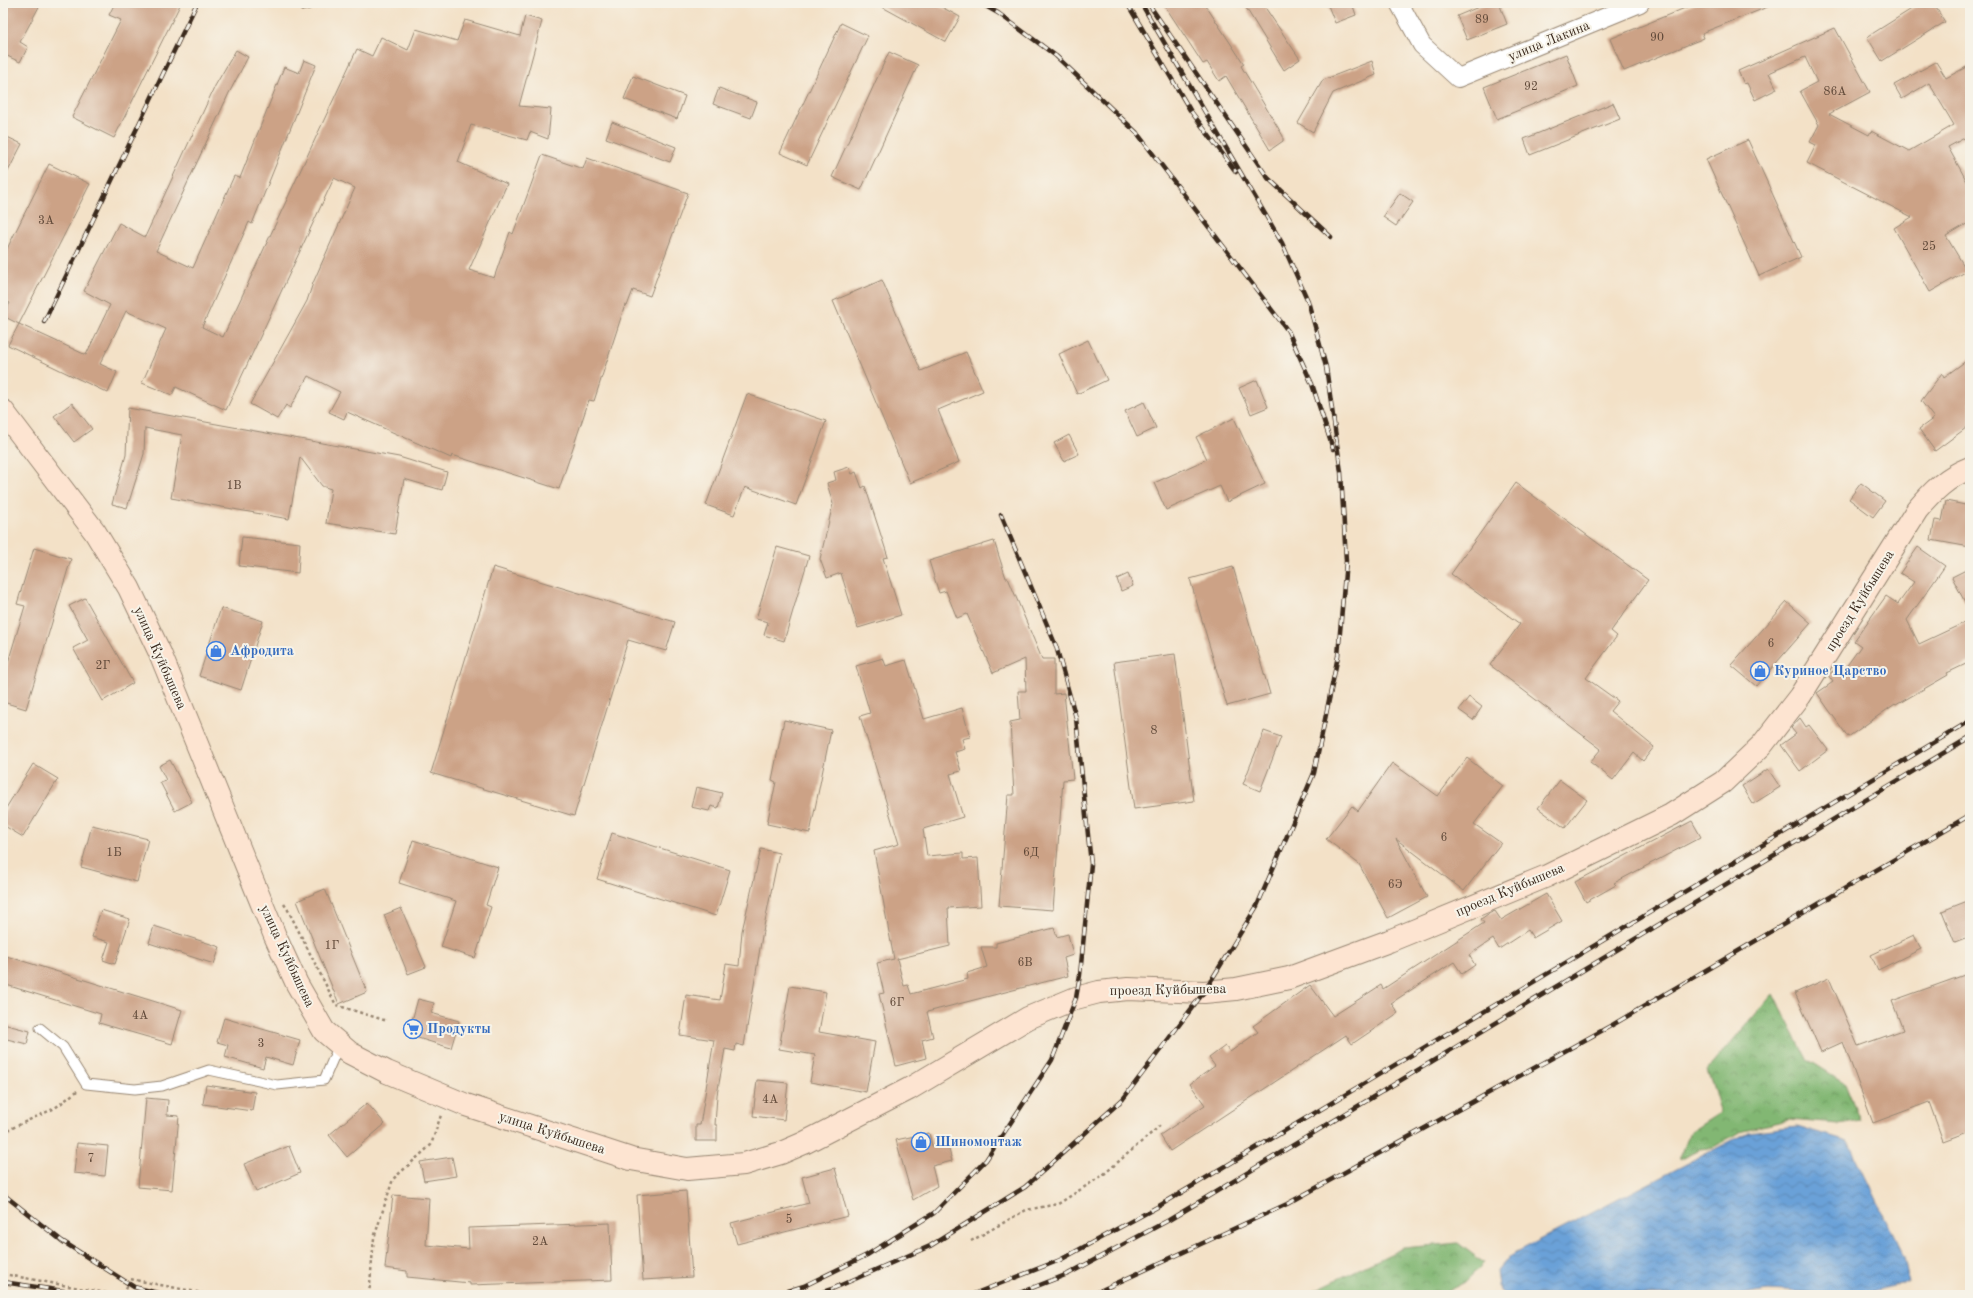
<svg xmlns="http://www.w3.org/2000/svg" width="1973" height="1298" font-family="'Old Standard TT',serif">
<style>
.forest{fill:url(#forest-crowns);stroke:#5e7048}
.water{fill:url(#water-waves);stroke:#53667b}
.building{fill:#cca286}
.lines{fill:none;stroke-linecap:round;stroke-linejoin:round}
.lane-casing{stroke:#978672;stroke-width:11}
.street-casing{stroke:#978672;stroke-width:20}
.secondary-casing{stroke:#978672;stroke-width:24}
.path{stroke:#978672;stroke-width:2.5;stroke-dasharray:3 3;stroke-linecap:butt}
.lane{stroke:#fff;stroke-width:9}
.street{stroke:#fff;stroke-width:18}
.secondary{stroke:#fde4d1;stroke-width:22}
.rail-casing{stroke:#3b2a1e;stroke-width:4.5}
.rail{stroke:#f7f3e8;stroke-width:3;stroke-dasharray:9;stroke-linecap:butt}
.labels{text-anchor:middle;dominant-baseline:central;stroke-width:4;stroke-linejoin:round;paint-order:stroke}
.number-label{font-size:12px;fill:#5f4838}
.street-label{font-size:14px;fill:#3b2a1e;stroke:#f7f3e8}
.shop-label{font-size:14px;font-weight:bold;fill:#366cbe;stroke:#f7f3e8;text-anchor:start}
</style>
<defs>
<pattern id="forest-crowns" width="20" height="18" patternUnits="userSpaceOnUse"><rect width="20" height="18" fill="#82b773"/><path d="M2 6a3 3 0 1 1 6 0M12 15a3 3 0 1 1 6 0" fill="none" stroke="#6c955e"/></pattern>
<pattern id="water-waves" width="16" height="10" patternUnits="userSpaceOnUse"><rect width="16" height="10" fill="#6ba1d8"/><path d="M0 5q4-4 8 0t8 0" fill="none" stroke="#5983af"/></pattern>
</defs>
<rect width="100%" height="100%" fill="#f7f3e8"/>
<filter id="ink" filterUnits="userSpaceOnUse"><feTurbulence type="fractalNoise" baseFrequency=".025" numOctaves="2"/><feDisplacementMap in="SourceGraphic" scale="8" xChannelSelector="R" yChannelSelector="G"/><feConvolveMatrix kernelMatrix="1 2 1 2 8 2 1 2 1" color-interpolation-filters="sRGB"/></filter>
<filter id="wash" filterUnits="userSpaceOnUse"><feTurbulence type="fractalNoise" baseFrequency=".012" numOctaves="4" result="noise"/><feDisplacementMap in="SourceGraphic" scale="16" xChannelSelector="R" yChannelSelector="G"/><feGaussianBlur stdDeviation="0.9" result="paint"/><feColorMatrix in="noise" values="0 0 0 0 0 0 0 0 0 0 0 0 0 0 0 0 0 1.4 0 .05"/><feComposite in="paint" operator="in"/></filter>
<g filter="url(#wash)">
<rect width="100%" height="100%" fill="#f3e1c7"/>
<g class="forest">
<path d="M1773,994L1807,1059L1845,1083L1860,1120L1838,1124L1789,1120L1743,1130L1712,1148L1700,1149L1680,1159L1690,1132L1721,1112L1707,1070Z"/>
<path d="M1458,1243L1484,1263L1465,1282L1446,1292L1447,1295H1308L1315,1290L1403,1248Z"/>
</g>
<path class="water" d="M1797,1126L1848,1141L1904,1257L1909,1282L1857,1295L1768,1290L1737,1295H1506L1500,1291L1497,1271L1511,1255L1748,1132Z"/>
<g id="blocks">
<g class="building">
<path d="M3,3H41L20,42L28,47L20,62L3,54Z"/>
<path d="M115,3H181L114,138L72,117L121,20L109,15Z"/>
<path d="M875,3H934L960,17L946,42Z"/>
<path d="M1163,3H1204L1244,64L1241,66L1283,136V141L1270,150L1226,76L1219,81L1207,62L1203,64Z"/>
<path d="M1243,3H1262L1300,59L1284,70Z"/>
<path d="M1327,3H1352L1356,15L1335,23Z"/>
<path d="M1488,3H1499L1507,24L1467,40L1457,16Z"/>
<path d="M1697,3L1775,4L1702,33L1704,38L1624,71L1610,39Z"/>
<path d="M1921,3H1933L1945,22L1882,61L1867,37Z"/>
<path d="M525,16L542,21L519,106L551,109L548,139L530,132L527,140L471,125L458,162L507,184L469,270L494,278L510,232L513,234L542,155L583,169L587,158L688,193L650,296L633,290L627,306L625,305L594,401L589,400L559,489L452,455L451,458L347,412L344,419L329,412L340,392L308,376L290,408L286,405L277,419L250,404L307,301L313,283L355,188L334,178L226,410L176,387L172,395L142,383L166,329L126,311L100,364L117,372L108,393L8,345L19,324L3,316L10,303L3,299V257L49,164L90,184L19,324L86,355L110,305L84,291L119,223L145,237L215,86L236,50L248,57L229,93L156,251L193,268L234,176L240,178L284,67L299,73L304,60L316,65L252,224L249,222L202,327L223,337L357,49L372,56L381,37L408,50L416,29L457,41L465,20L520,36Z"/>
<path d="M841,23L868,36L807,165L780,153Z"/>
<path d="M1835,28L1870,92L1829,114L1869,135L1871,131L1909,151L1954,125L1929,83L1902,99L1894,85L1936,62L1946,78L1970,65V135L1948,147L1970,187V222L1946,236L1967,271L1930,292L1894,228L1912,217L1807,163L1816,145L1810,142L1819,125L1800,91L1817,82L1805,57L1769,73L1777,89L1755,100L1747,83L1744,84L1738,71Z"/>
<path d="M889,52L918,65L861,190L832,177Z"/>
<path d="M1566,54L1578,86L1497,119L1484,87Z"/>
<path d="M1372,61L1376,75L1333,93L1313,132L1298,123L1323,80Z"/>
<path d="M633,76L685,96L677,119L624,99Z"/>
<path d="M719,88L757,102L751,118L713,104Z"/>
<path d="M1613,103L1620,119L1530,155L1524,139Z"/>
<path d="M612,122L676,147L670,162L606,138Z"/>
<path d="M3,135L22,144L3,181Z"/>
<path d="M1748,140L1801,257L1759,276L1706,159Z"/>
<path d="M1400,193L1413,202L1396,226L1383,217Z"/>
<path d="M882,280L921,371L966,352L983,391L938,410L959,462L910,483L833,301Z"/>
<path d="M1088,340L1107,380L1077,394L1059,354Z"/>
<path d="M1970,358V425L1935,451L1919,429L1934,418L1921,401L1942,373L1944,377Z"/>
<path d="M1257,380L1268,407L1251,414L1239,388Z"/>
<path d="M747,394L826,421L796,505L745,487L734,515L706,505Z"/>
<path d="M1144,402L1156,428L1137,437L1125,411Z"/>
<path d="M72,403L92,429L74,442L54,416Z"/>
<path d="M128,408L399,457L447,472L442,490L404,479L395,534L326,523L331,489L322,486L300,457L289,519L171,498L182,435L145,428L144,454L127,508L112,504L126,455Z"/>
<path d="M1234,418L1265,484L1227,502L1220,486L1166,510L1154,483L1207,459L1196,437Z"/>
<path d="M1069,435L1079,454L1064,461L1054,443Z"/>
<path d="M849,467L852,474L856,472L862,488L865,486L888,557L883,558L901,615L858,628L841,573L827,578L820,559L833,504L827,483L836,480L834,472Z"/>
<path d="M1516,483L1648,580L1611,631L1617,636L1586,678L1618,701L1610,711L1654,747L1643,761L1634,753L1613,780L1590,762L1601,749L1490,665L1520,624L1451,574Z"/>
<path d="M1861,483L1885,501L1873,517L1849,499Z"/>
<path d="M1946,501L1970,506V547L1931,540L1935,520L1942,521Z"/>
<path d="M242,537L300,543L298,573L239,566Z"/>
<path d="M994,541L1006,578H1008L1042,659H1054V694L1064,693L1073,779L1063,780L1053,910L999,906L1008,795H1014L1010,722L1020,720L1018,691H1026L1025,659L993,673L967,614L957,618L946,591L939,593L929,561Z"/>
<path d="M777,547L809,556L784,641L764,635L768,622L756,619Z"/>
<path d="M1918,547L1945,566L1907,620L1919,644L1970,620V662L1947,673L1948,675L1896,705L1895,704L1848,737L1817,693L1833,682L1828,675L1829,674L1840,666L1843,671L1861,646L1854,641L1886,596L1898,604L1914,582L1900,573Z"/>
<path d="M34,548L71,559L26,709L3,702V679L25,606L17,604Z"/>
<path d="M493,567L675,622L666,651L628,640L574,816L431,773Z"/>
<path d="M1233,567L1270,694L1227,706L1190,579Z"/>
<path d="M1970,568V612L1952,577Z"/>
<path d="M1128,574L1133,586L1121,591L1117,579Z"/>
<path d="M85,598L133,683L103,701L73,648L88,640L69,606Z"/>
<path d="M1787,602L1811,623L1756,686L1731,665Z"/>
<path d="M221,608L263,621L241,690L199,676Z"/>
<path d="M1175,654L1194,801L1134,809L1114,662Z"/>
<path d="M883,658L886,666L906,660L924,719L962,708L970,737L962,739L965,749L955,752L961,771L950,774L963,817L923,829L927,856L963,853V859L978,858L981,906L948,908L950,946L897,959L904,986L908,985L911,994L968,979L967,973L987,967L981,947H996V943L1054,928L1057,937L1068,934L1073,955L1064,958L1068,976L927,1012L933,1037L922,1040L926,1058L896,1066L879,994L884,993L877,963L894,959L874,851L899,844L860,716L870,713L856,666Z"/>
<path d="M1469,697L1482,707L1473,720L1459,710Z"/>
<path d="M1800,718L1806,727L1809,725L1828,750L1800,771L1781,745L1796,734L1791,728Z"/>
<path d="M784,720L831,730L810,833L767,824L776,782L772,780Z"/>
<path d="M1264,731L1281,737L1260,791L1243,784Z"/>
<path d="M1467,758L1503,786L1474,824L1501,843L1464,891L1396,839L1427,897L1388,918L1359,864L1326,839L1352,806L1358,811L1392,763L1438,796Z"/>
<path d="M170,760L192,802L175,811L160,782L166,780L159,766Z"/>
<path d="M33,764L58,779L23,837L3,825V813Z"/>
<path d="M1768,769L1780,787L1753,804L1742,786Z"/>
<path d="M1560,780L1587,800L1565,828L1538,808Z"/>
<path d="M696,787L722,793L718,808L711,806L709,811L691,807Z"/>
<path d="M1692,821L1701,837L1614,883L1616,885L1586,902L1575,882Z"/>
<path d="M92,825L148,839L137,882L81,867Z"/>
<path d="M612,833L730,870L716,916L597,879Z"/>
<path d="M413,840L498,867L486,905L491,907L475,958L441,947L456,901L399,883Z"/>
<path d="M761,849L779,853L762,936L744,1046L736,1044L735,1051L725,1049L717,1095L715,1125H717V1141H696V1125H700L714,1040L680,1035L686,995L720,1000L726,964L739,966L742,931Z"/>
<path d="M325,889L367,992L339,1004L297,901Z"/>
<path d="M1546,894L1562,921L1533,938L1528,930L1499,949L1493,939L1469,955L1475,965L1462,974L1454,962L1391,1003L1398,1013L1352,1044L1346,1035L1170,1151L1160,1135L1205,1105L1190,1084L1215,1066L1209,1058L1225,1046L1230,1052L1258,1032L1253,1026L1310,985L1333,1016L1381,985L1383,989L1484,923L1481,919L1488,914L1495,911L1501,920Z"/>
<path d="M1970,900V937L1955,943L1942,911Z"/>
<path d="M401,908L426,967L408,974L384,915Z"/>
<path d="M101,910L130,919L115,964L103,960L109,942L92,937Z"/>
<path d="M154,926L220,947L214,964L149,943Z"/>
<path d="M1914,935L1921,949L1878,970L1871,955Z"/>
<path d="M3,955L182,1010L172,1044L99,1023L101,1014L3,984Z"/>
<path d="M1970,973V1131L1943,1141L1929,1102L1873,1123L1843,1042L1821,1052L1795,993L1829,978L1858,1046L1903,1030L1892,1001Z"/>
<path d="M790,986L826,992L819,1032L875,1042L866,1092L810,1082L815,1055L779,1049Z"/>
<path d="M418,999L434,1003L431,1013L459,1021L451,1048L408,1035Z"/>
<path d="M224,1018L300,1040L293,1065L266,1057L263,1068L225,1057L228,1045L217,1042Z"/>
<path d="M3,1024L30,1031L27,1044L3,1038Z"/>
<path d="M757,1080L788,1083L784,1120L753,1116Z"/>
<path d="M206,1085L255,1092L252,1111L203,1104Z"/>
<path d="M146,1098L168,1100L167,1115L179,1116L172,1190L138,1187Z"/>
<path d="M367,1103L385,1124L347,1157L329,1135Z"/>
<path d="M929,1133L932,1146L947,1142L952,1161L932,1166L937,1186L913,1200L896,1140Z"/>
<path d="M77,1143L108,1146L105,1176L74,1173Z"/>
<path d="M289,1146L300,1173L256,1192L244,1164Z"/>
<path d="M452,1157L456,1176L424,1181L420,1162Z"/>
<path d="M835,1168L848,1216L737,1244L731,1223L809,1203L802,1177Z"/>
<path d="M686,1191L692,1277L643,1280L637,1195Z"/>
<path d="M393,1195L429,1198L426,1245L469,1249L468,1228L610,1223L612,1280L470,1285V1283L407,1277V1271L385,1268Z"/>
</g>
</g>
</g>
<g filter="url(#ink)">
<use href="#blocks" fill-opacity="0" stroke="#978672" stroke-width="1"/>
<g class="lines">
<defs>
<path id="lane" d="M40,1028L63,1047L86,1084L135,1089L162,1086L209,1070L277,1085L324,1080L339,1045"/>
<path id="street" d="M1399,3L1422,45L1458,78L1640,3"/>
<path id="secondary" d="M3,411L95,532L129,588L160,653L275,936L297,984L324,1031L350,1053L387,1072L466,1105L631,1159L687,1169L744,1164L781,1153L804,1143L909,1089L1028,1018L1076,998L1099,992L1128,989L1204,992L1236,989L1289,978L1389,941L1547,876L1671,815L1723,782L1762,745L1800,696L1917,510C1933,491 1947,477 1970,468"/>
</defs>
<use href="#lane" class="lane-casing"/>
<use href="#street" class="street-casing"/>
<use href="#secondary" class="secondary-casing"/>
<g class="path">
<path d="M284,904L288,910L336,1005L387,1021"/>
<path d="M3,1135L10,1129L55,1108L77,1091"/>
<path d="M971,1241L1026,1210L1058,1204L1103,1175L1162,1124"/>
<path d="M3,1274L117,1295"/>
<path d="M124,1295L130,1279L212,1295"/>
<path d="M369,1295L374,1238L393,1179L431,1145L441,1115"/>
</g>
<use href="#lane" class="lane"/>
<use href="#street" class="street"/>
<use href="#secondary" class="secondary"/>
<defs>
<g id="rail">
<path d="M980,3L998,13L1056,56L1137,133L1288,331L1312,384L1333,449"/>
<path d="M1127,3L1190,110L1236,172"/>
<path d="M1148,3L1268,178L1331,237"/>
<path d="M302,9L325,3"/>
<path d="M44,322L197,3"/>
<path d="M3,1194L62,1241L134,1287L166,1295"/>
<path d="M3,1282L90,1295"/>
<path d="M3,1292L19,1295"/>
<path d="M774,1295L804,1286L867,1255L934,1213L986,1160L1052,1060L1076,998L1080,975L1091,864L1076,718L1056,646L1001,515"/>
<path d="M814,1295L832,1289L930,1246L1025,1187L1123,1099L1204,992L1257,906L1314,773L1338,656L1346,561L1341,472L1326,367L1308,301L1282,243L1141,3"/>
<path d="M971,1295L1060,1260L1159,1206L1970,721"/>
<path d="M1014,1295L1068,1274L1169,1220L1970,737"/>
<path d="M1091,1295L1287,1204L1614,1024L1970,815"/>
</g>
</defs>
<use href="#rail" class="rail-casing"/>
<use href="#rail" class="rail"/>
</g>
</g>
<defs>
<symbol id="shop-ring" viewBox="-11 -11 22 22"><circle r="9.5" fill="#f7f3e8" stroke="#3f7fe0" stroke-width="1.5"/><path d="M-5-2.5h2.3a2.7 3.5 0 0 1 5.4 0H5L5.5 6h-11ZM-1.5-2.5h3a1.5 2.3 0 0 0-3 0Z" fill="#3f7fe0"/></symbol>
<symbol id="supermarket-ring" viewBox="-11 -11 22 22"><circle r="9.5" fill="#f7f3e8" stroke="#3f7fe0" stroke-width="1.5"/><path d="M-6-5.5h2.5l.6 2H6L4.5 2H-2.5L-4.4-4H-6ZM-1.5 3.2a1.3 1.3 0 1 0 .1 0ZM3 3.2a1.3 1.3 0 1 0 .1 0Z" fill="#3f7fe0"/></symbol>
</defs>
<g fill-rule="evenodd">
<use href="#shop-ring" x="205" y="640" width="22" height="22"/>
<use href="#shop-ring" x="1749" y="660" width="22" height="22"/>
<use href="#supermarket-ring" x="402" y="1018" width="22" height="22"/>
<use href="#shop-ring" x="910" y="1131" width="22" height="22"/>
</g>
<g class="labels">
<g class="number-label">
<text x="1482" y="20">89</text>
<text x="1657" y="38">90</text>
<text x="1531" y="87">92</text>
<text x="1835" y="92">86А</text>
<text x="46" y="221">3А</text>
<text x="1929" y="247">25</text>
<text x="234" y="486">1В</text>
<text x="1771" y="644">6</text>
<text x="103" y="666">2Г</text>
<text x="1154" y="731">8</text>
<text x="1444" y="838">6</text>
<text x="114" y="853">1Б</text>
<text x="1031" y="853">6Д</text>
<text x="1395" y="885">6Э</text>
<text x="332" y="946">1Г</text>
<text x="1025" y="963">6В</text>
<text x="897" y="1003">6Г</text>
<text x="140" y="1016">4А</text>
<text x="261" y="1044">3</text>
<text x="770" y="1100">4А</text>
<text x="91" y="1159">7</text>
<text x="789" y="1220">5</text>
<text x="540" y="1242">2А</text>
</g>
<g class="street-label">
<text transform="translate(1549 41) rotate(-22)">улица Лакина</text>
<text transform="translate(1860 601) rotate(-58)">проезд Куйбышева</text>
<text transform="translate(160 658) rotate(66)">улица Куйбышева</text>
<text transform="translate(1510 890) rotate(-23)">проезд Куйбышева</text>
<text transform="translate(287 956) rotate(65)">улица Куйбышева</text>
<text transform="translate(1168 990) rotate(-1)">проезд Куйбышева</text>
<text transform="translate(552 1133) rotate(18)">улица Куйбышева</text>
</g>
<g class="shop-label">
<text x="230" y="651">Афродита</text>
<text x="1774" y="671">Куриное Царство</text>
<text x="427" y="1029">Продукты</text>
<text x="935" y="1142">Шиномонтаж</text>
</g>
</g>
<rect width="1973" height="1298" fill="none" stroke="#f7f3e8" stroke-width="16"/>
</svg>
